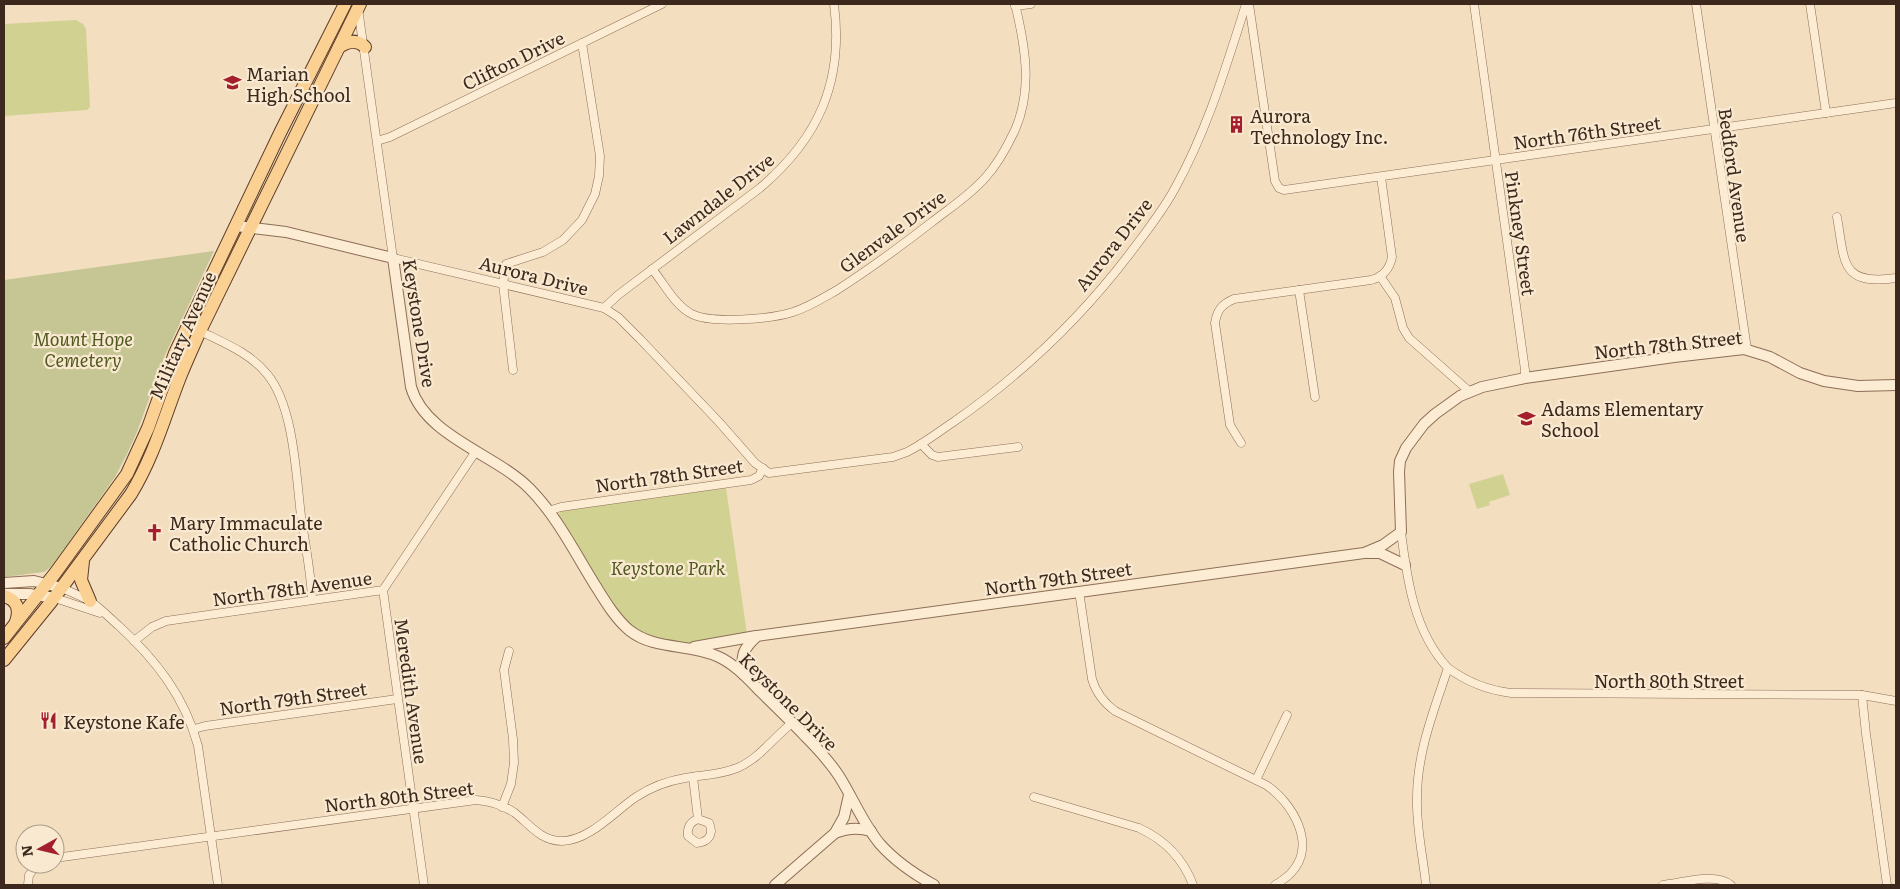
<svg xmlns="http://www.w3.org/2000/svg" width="1900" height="889" font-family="Literata,serif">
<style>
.green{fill:#d1d292}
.cemetery{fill:#c5c693}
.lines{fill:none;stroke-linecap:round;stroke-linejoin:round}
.minor-casing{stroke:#8e6e56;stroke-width:9}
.tertiary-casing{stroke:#8e6e56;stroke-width:12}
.primary-casing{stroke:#5b3c2a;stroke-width:14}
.minor{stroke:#fcecd4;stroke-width:8}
.tertiary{stroke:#fcecd4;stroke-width:10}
.primary{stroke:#fad093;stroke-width:12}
.labels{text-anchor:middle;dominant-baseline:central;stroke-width:4.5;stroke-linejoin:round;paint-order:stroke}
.street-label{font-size:18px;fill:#3c281c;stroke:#f9e9d0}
.poi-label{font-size:18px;fill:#3c281c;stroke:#f9e9d0;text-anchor:start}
.park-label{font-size:18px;font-style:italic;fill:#515a20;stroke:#f9e9d0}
</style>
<rect width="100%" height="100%" fill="#f3dec0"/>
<g class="green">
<path d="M76,20L83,24L86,29L90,107L87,110L4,116V24Z"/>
<path d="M1503,474L1510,495L1489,502L1490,505L1477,509L1469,484Z"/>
<path d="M726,488L747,634L697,642L673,644L640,633L620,616L558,517L560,512L563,510Z"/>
</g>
<path class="cemetery" d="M214,251L165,355L137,432L127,454L115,477L51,567L44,572L4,577V280Z"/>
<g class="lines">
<defs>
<g id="minor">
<path d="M1249,4L1275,181L1279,188L1284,190L1896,103"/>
<path d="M1474,4L1525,370V378"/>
<path d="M1696,4L1747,349"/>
<path d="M1810,4L1826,113"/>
<path d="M1015,6L1031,4"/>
<path d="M358,8L393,258L604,308L618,317L640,339L719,422L755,463L769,473L893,457L907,452C923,444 937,433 952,423C1020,376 1081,318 1131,252C1146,232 1162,212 1174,190C1207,131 1226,67 1246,4"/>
<path d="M377,141L390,137L662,4"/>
<path d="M1837,217C1845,262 1840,286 1896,278"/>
<path d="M652,269C664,283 675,306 692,314C711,324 772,319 793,312C809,307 823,298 837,290C870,269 901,246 932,222C950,208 970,195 985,178C998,164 1007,147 1015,130C1033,89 1025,45 1015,4"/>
<path d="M1380,276L1395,298L1403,328L1409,338L1470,392"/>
<path d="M1299,290L1315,397"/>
<path d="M604,308L618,295L760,188C819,138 844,81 834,4"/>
<path d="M200,331C224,343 250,353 267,374C294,406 296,475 301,516C305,544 311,572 312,599"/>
<path d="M513,370L503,284L506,264L543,252L563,240L582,220L595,194L599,176L600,156L582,43"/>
<path d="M1241,443L1230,425L1215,323C1217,310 1222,304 1234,299L1371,280C1383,277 1390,268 1392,257L1381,177"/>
<path d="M921,444L932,455L938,457L1018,447"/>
<path d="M548,511L561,507L751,480L759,476L763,468"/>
<path d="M1401,532C1407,579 1414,632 1448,668C1434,710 1417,752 1417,798C1416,827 1423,856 1426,885"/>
<path d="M62,588C71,592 81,596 90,601C100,608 110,618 119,626C156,660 185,697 198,746L218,885"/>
<path d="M383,590L424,885"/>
<path d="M1079,591L1092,679C1096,693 1103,702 1115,711L1266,785C1292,802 1318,845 1291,873C1286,878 1280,882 1275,885"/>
<path d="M55,598L100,613"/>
<path d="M134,641L152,627L166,621L383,590L476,451"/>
<path d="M1448,668C1467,682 1487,690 1511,693L1862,695L1896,701"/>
<path d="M1862,695L1866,734L1887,885"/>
<path d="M194,729L205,726L397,699"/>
<path d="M693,777L698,819C690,822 687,827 688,836L697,843C709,842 714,834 709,823L698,819"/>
<path d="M1256,780L1287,715"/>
<path d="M1034,797L1139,828C1165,840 1183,858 1193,885"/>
<path d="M502,807L511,784L514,763L513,739L504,670L509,651"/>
<path d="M55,858L476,800C490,801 503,805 515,813C530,825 541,841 562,841C589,841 615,811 636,797C651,787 667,781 685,778C702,775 720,775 737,768C759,759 773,738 792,723"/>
<path d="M28,885L29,875L38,864"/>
<path d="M1663,885C1682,883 1715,872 1731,885"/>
</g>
<g id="tertiary">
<path d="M236,226L286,232L393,258L411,387C425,436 495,454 529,488C557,516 575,553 595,585C605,601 615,618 629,630C655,651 690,643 719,657C736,665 749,680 762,693C776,707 791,721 805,736C817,748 829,761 839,776C853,798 863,824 880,844C895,861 914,874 934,885"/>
<path d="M1367,553H1380L1405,565"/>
<path d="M4,583L34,581L62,588"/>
<path d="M4,594H29L55,598"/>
<path d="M694,647L756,636"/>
<path d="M743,674C741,654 743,649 757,636L1364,553L1383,545L1401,532L1399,472L1400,461L1406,448L1424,424L1435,414L1460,396L1482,387L1525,378L1674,357L1744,349L1770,357L1800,373L1824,381L1858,386L1896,385"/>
<path d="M835,833C847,828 858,827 871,831"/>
<path d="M775,885L835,833L844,817L849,795"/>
</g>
<g id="primary">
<path d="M339,47C348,41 357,39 365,47"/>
<path d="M83,561L81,580L90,601"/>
<path d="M4,596C18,600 20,610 16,622"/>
<path d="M4,638L56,572L127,474L148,428L175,353L280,133L345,4"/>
<path d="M4,660L51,602L131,494C154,456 164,418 180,377C186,362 193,347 200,331L360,4"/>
</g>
</defs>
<use href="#minor" class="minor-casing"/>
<use href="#tertiary" class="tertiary-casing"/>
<use href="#primary" class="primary-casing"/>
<use href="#minor" class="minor"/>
<use href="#tertiary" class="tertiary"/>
<use href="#primary" class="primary"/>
</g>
<defs>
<symbol id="school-bare" viewBox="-9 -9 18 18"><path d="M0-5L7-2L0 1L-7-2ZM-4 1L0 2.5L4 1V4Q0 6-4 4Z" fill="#a31f2d" stroke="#f9e9d0" stroke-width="2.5" paint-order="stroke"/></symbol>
<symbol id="building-bare" viewBox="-9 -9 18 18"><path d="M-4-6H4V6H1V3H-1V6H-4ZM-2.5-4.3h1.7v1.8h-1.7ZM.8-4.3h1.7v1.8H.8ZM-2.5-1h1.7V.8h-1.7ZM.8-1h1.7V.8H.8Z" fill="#a31f2d" stroke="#f9e9d0" stroke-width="2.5" paint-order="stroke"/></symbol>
<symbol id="church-bare" viewBox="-9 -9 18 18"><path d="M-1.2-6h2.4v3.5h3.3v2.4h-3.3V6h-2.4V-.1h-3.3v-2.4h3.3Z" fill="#a31f2d" stroke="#f9e9d0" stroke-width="2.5" paint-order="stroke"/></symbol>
<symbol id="restaurant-bare" viewBox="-9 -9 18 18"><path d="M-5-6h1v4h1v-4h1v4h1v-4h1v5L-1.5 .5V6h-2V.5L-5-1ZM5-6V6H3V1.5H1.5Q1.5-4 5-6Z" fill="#a31f2d" stroke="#f9e9d0" stroke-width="2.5" paint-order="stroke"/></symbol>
</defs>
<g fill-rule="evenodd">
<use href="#school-bare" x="220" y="70" width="25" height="25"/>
<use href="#building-bare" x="1224" y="112" width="25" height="25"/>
<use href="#school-bare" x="1514" y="406" width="25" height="25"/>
<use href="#church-bare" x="142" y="520" width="25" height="25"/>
<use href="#restaurant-bare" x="36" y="708" width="25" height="25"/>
</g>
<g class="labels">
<g class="street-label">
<text transform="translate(513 60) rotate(-26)">Clifton Drive</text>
<text transform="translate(1587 132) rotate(-8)">North 76th Street</text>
<text transform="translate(1735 175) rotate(82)">Bedford Avenue</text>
<text transform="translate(718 198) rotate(-38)">Lawndale Drive</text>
<text transform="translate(892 231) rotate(-36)">Glenvale Drive</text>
<text transform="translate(1521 233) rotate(82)">Pinkney Street</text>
<text transform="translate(1113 244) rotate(-52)">Aurora Drive</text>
<text transform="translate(534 275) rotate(14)">Aurora Drive</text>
<text transform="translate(420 323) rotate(81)">Keystone Drive</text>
<text transform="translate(182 335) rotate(-66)">Military Avenue</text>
<text transform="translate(1668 344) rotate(-6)">North 78th Street</text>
<text transform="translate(669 475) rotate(-8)">North 78th Street</text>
<text transform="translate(1058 578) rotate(-8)">North 79th Street</text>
<text transform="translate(292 588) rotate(-8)">North 78th Avenue</text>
<text x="1669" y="680">North 80th Street</text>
<text transform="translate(412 691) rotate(82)">Meredith Avenue</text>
<text transform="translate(293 698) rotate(-8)">North 79th Street</text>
<text transform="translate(789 701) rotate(45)">Keystone Drive</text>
<text transform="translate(399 796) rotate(-7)">North 80th Street</text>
</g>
<g class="poi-label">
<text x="246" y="73">Marian<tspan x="246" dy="21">High School</tspan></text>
<text x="1250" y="115">Aurora<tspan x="1250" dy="21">Technology Inc.</tspan></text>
<text x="1541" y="408">Adams Elementary<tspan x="1541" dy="21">School</tspan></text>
<text x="169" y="522">Mary Immaculate<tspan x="169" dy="21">Catholic Church</tspan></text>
<text x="63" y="721">Keystone Kafe</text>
</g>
<g class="park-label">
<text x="83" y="338">Mount Hope<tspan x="83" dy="21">Cemetery</tspan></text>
<text x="668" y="567">Keystone Park</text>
</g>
</g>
<rect width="1900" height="889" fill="none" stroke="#3c281c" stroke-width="10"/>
<g transform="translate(40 849) rotate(262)"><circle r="24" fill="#f9e9d0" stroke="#ad9c88"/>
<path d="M0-4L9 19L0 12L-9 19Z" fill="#a31f2d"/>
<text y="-8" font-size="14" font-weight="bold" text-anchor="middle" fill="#3c281c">N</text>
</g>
</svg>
